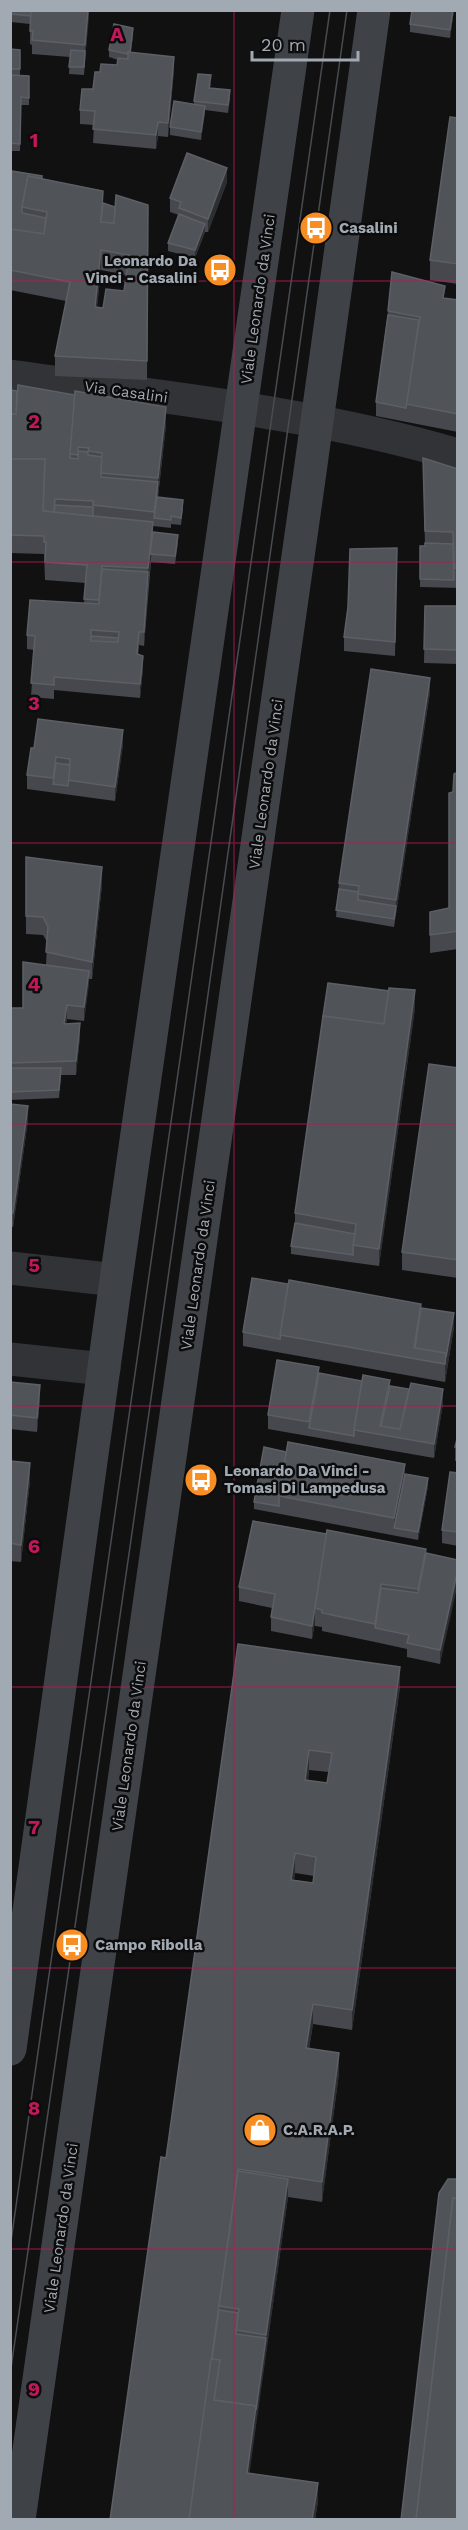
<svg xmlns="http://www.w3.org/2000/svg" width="468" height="2530" font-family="'Work Sans',sans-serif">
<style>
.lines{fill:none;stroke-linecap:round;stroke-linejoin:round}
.street{stroke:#313337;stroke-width:33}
.secondary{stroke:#3f4347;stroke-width:33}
.tram{stroke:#484c50;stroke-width:1.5}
.wall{fill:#46484d;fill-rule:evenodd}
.shaded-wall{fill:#2d2e31}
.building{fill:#505358;stroke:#5c6066;stroke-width:1.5;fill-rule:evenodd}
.grid{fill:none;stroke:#c2185b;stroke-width:1.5;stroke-opacity:0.55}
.labels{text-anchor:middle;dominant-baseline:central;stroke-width:5;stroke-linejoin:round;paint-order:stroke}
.poi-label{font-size:15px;font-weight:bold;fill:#a1aab3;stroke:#0c0c0d;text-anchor:start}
.street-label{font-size:15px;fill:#a1aab3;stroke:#0c0c0d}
.grid-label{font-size:20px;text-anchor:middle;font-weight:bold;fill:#c2185b;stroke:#0c0c0d;stroke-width:5;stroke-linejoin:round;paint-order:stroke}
</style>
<rect width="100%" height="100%" fill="#111112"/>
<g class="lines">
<g class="street">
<path d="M10,376C160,397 313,412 458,455"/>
<path d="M10,1268L116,1280"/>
<path d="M10,1359L104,1369"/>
</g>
<g class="secondary">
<path d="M10,2049L116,1280L298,10"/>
<path d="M19,2520L309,479L374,10"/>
</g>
<g class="tram">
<path d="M10,2248L330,10"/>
<path d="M10,2375L131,1540L347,10"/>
</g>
</g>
<g class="wall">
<path d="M11,10H89L84,75L69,74L70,57L32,54V45L30,44V24L11,22Z"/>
<path d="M454,10L450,38L410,32V24Z"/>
<path d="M133,36L131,52L174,70L168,137L158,136L156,149L93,143L94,125L80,124V110L93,89L100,72L117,65L118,60L109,57V50Z"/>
<path d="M10,49L20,50V75L29,76V105H21L20,151H10Z"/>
<path d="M211,83L210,88L230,98L228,113L205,110L201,140L170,135V127L194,104V101Z"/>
<path d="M458,118V284L430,280V260Z"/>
<path d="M42,179L103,204L115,207L148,205L147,380L55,376V356L66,301L10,290V180ZM101,270L126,275L124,291L103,308L97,307Z"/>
<path d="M227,182L208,232H205L195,258L168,251V243L179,215L170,212V198Z"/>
<path d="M445,298L458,300V432L376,416V402L388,311Z"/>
<path d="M10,390L166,425L158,497L183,508L181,525L171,524V528L153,526V532L178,543L175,564L151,562L144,646L139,645L138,655L143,669L140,698L54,690V699L31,697L34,650L27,649V635L84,603L86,583L45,580L44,554L10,553Z"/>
<path d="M423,458L458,469V588L420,587V546H425Z"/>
<path d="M397,548L395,656L344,651V637Z"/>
<path d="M425,606H458V664L424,663Z"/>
<path d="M430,692L394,927L336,917L339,883Z"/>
<path d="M123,744L115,801L27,789V775L34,748Z"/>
<path d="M458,772V949L430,953V912L449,908L453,792Z"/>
<path d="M26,857L102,885L92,979H89L84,1021L67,1019L66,1024L80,1037L76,1075H61L59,1098L10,1100V1008H23L46,965L47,942L43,935L26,934Z"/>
<path d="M415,1008L379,1266L291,1254V1246L295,1223V1213Z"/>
<path d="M458,1068V1278L402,1270V1252Z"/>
<path d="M10,1104L28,1120L13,1227L10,1226Z"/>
<path d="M421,1308L454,1327L445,1382L243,1346V1332Z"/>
<path d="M319,1373L409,1389L443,1403L434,1458L268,1429V1415Z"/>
<path d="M10,1382L40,1399L37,1432L10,1429Z"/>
<path d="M458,1435V1461H455V1447Z"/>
<path d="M264,1447L405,1474L428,1486L418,1540L254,1509V1502Z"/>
<path d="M10,1461L30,1481L21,1562L10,1561Z"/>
<path d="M458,1473V1546L442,1543V1530Z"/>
<path d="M426,1553L458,1560L440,1664L407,1657V1649L375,1642L322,1631V1627L315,1626V1622L312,1639L271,1631V1617L272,1608L239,1601V1587Z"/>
<path d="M238,1644L400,1687L352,2030L313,2024L309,2049L339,2073L322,2202L288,2197L249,2473L318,2501L315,2520H110L166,2158ZM309,1770L329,1772L327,1783L308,1781ZM295,1873L314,1876L313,1883L294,1880Z"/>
</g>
<g class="shaded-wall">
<path d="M88,10L89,18L85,59V45Z"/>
<path d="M453,10H454L450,38V30Z"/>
<path d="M133,28V36L129,63V55Z"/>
<path d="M174,57V70L168,137V123Z"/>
<path d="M205,106V114L201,140V132Z"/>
<path d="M158,122V136L156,149V135Z"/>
<path d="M227,168V182L208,232V219Z"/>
<path d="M205,224V231L195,258V250Z"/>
<path d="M101,250V270L95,327V307Z"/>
<path d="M166,407V425L158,496V478Z"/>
<path d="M153,522V540L148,586V568Z"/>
<path d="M148,572V586L144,646V632Z"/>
<path d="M139,632V645L137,668V654Z"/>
<path d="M143,656V669L140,698V684Z"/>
<path d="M430,678V692L396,914V900Z"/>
<path d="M123,730V744L115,801V787Z"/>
<path d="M102,867V885L92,979V962Z"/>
<path d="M89,971V985L84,1021V1007Z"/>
<path d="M415,990V1008L379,1266V1249Z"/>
<path d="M67,1005V1019L64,1038V1024Z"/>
<path d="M80,1023V1037L76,1075V1061Z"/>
<path d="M28,1106V1120L13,1227V1213Z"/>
<path d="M454,1313V1327L445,1382V1364Z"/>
<path d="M319,1367V1381L309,1428V1422Z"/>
<path d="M390,1380V1394L382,1432L380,1426Z"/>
<path d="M40,1385V1399L37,1432V1418Z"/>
<path d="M443,1389V1403L434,1458V1444Z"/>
<path d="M30,1463V1481L21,1562V1545Z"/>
<path d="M405,1464V1481L394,1528V1518Z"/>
<path d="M428,1478V1486L418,1540V1532Z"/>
<path d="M458,1569V1583L440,1664V1650Z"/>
<path d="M315,1608V1622L312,1639V1626Z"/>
<path d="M400,1667V1687L352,2030V2010Z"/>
<path d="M309,1750V1770L305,1800V1780Z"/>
<path d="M295,1853V1873L291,1900V1880Z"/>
<path d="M313,2004V2024L306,2068V2048Z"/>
<path d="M339,2053V2073L322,2202V2182Z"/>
<path d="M288,2179V2197L247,2491V2473Z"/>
<path d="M318,2483V2501L315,2520H312Z"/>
</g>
<g class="building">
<path d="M11,10H31V16L11,14Z"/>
<path d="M31,10H88L85,45L32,40L33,31H30Z"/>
<path d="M412,10H453L450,30L410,24Z"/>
<path d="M114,24L133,28L130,52H128V54L109,50Z"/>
<path d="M10,49L20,50V69H10Z"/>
<path d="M71,50L85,51L84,67H69Z"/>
<path d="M128,52L174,57L168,123L158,122L156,135L93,129L95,111L80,110L82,89H93L95,72H100L101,64L117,65L118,58L128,59Z"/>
<path d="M198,74L211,75L209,88L230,90L228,105L194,101Z"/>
<path d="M10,75L29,76V98L21,97L20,144L10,143Z"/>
<path d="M174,101L205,106L201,132L170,127Z"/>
<path d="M450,117L458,118V264L430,260Z"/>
<path d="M187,153L227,168L208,219L179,208L181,202L170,198Z"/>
<path d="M12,171L42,176V179L28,176L22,207V213L46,218L44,234L10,229V180Z"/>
<path d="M28,176L103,191L101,222L114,223L116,195L148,205L147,361L55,356L70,282L10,270V229L44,234L47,212L22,207ZM101,250L129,255L124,291L106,289L103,308L95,307Z"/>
<path d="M103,203L115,207L114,223L101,222Z"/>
<path d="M179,214L205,224L195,250L168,243Z"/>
<path d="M392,272L445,286L443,298L458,300V414L406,404L420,317L388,311Z"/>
<path d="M388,315L419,320L406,408L376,402Z"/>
<path d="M18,385L75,395L70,458L78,459V451L88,452V455L102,457L101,477L158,482L154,512L93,505V501L55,499L54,512L43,511L45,459H10V414H16Z"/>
<path d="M10,390L17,391L16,414H10Z"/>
<path d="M75,391L166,407L158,478L101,473L102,453L88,451L89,448L78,447V455L70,454Z"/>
<path d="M423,458L458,469V568H454L453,532L425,531Z"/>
<path d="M10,459H45L43,511L153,522L148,568L102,566L99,600L84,599L87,565L45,562L46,542H44V536L10,535Z"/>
<path d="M157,497L183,500L181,518L171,516V520L154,518Z"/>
<path d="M55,505L93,507V516L54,512Z"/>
<path d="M153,532L178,535L175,556L150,554Z"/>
<path d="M425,543L453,544L454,580L420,579V546H425Z"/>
<path d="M397,548L395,642L344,637L348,607L350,549Z"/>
<path d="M102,569L148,572L144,632H139L137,654L143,656L140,684L54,677V685L31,683L35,636L27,635L30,600L99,604ZM91,630L119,632L118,642L91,641Z"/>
<path d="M425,606H458V650L424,649Z"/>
<path d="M91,636L118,638V642L91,641Z"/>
<path d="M371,669L430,678L396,900L358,894L359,886L339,883Z"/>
<path d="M38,719L123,730L115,787L68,780L70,759L56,757L53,778L27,775L31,748H34Z"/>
<path d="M56,763L70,765L68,786L53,784Z"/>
<path d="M458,772V931L430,935V912L449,908V793L453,792L454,774Z"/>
<path d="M26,857L102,867L92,962L46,952L48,927L43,917L26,916Z"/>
<path d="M339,889L358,892V900L396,906L394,919L336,910Z"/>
<path d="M23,962L89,971L84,1007L67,1005L64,1024L80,1023L76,1061L10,1063V1008H23Z"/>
<path d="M328,983L389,991L384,1024L323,1016Z"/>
<path d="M389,988L415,990L379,1249L353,1245L356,1224L295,1213L323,1016L384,1024Z"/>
<path d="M429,1064L458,1068V1260L402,1252Z"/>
<path d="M10,1068H61L59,1090L10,1092Z"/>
<path d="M10,1104L28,1106L13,1213H10Z"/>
<path d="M295,1223L355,1234L353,1245V1255L291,1246Z"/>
<path d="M252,1278L288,1284L280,1339L243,1332Z"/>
<path d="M289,1280L421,1304L414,1348L446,1353L445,1364L280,1335Z"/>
<path d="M421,1308L454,1313L446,1357V1353L415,1348Z"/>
<path d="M277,1360L319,1367L309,1422L268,1415Z"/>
<path d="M319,1373L362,1381L354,1430V1436L309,1428Z"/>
<path d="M363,1375L390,1380L380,1426L400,1429L411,1383L443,1389L434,1444L354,1430Z"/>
<path d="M10,1382L40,1385L37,1418L10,1415Z"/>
<path d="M390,1386L409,1389L400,1429L381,1426Z"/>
<path d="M458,1435V1447H455Z"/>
<path d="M288,1442L405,1464L394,1518L279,1496Z"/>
<path d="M264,1447L286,1452L279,1496V1506L254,1502Z"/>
<path d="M10,1461L30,1463L21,1545L10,1543Z"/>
<path d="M450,1472L458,1473V1532L442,1530Z"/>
<path d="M405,1474L428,1478L418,1532L394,1528Z"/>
<path d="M253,1521L327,1534L312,1626L271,1617L275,1594L239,1587Z"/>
<path d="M327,1530L426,1549L418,1589L381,1584L375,1624L322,1613V1610L315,1608Z"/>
<path d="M426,1553L458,1560V1569L440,1650L407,1643L409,1635L375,1628L381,1588L418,1593Z"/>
<path d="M238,1644L400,1667L352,2010L313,2004L306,2048L339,2053L322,2182L238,2169L189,2520H110L161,2157L166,2158ZM309,1750L332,1753L327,1783L305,1780ZM295,1853L316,1857L313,1883L291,1880Z"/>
<path d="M238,2171L288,2179L266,2335L236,2330L239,2309L219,2306Z"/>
<path d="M448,2179H458V2199L453,2198L416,2520H401L439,2193Z"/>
<path d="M453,2198L458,2199V2520H416Z"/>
<path d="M219,2310L238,2313L236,2334L266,2338L256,2410V2406L214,2400L220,2360L212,2359Z"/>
<path d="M211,2359L220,2360L214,2400L256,2406L247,2473L318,2483L312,2520H189Z"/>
</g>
<path class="grid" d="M234,10V2520M10,281H458M10,562H458M10,843H458M10,1124H458M10,1406H458M10,1687H458M10,1968H458M10,2249H458"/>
<defs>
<symbol id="bus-disc" viewBox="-11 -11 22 22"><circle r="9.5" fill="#f88e23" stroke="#0c0c0d"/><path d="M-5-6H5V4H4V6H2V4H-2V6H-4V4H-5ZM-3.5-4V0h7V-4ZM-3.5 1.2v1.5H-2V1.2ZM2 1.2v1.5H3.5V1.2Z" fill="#fff"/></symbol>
<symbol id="shop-disc" viewBox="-11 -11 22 22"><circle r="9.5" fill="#f88e23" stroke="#0c0c0d"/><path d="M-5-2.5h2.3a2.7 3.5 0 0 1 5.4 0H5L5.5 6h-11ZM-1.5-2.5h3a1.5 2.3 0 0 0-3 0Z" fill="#fff"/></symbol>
</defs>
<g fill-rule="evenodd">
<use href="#bus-disc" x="297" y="209" width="38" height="38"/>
<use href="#bus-disc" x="201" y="251" width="38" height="38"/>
<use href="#bus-disc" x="182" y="1461" width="38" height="38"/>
<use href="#bus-disc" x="53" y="1926" width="38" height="38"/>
<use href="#shop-disc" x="241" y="2111" width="38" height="38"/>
</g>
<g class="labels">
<g class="poi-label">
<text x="339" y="228">Casalini</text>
<text x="197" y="261" text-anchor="end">Leonardo Da<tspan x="197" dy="17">Vinci - Casalini</tspan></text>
<text x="224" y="1471">Leonardo Da Vinci -<tspan x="224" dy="17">Tomasi Di Lampedusa</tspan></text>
<text x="95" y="1945">Campo Ribolla</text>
<text x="283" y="2130">C.A.R.A.P.</text>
</g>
<g class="street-label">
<text transform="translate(258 299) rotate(-82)">Viale Leonardo da Vinci</text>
<text transform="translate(126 392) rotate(8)">Via Casalini</text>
<text transform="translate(266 784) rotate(-82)">Viale Leonardo da Vinci</text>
<text transform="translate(198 1265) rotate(-82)">Viale Leonardo da Vinci</text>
<text transform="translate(129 1746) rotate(-82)">Viale Leonardo da Vinci</text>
<text transform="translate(61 2228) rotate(-82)">Viale Leonardo da Vinci</text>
</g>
</g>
<g class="grid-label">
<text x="117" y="41">A</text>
<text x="34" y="147">1</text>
<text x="34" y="428">2</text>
<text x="34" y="710">3</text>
<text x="34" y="991">4</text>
<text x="34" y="1272">5</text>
<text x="34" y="1553">6</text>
<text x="34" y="1834">7</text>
<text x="34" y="2115">8</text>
<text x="34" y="2396">9</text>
</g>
<rect width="468" height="2530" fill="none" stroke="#a1aab3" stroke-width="24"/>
<path d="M252 51v9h106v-9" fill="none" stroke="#a1aab3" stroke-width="3"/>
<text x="261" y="51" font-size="18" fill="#a1aab3" stroke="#0c0c0d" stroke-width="4.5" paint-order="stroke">20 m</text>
</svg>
